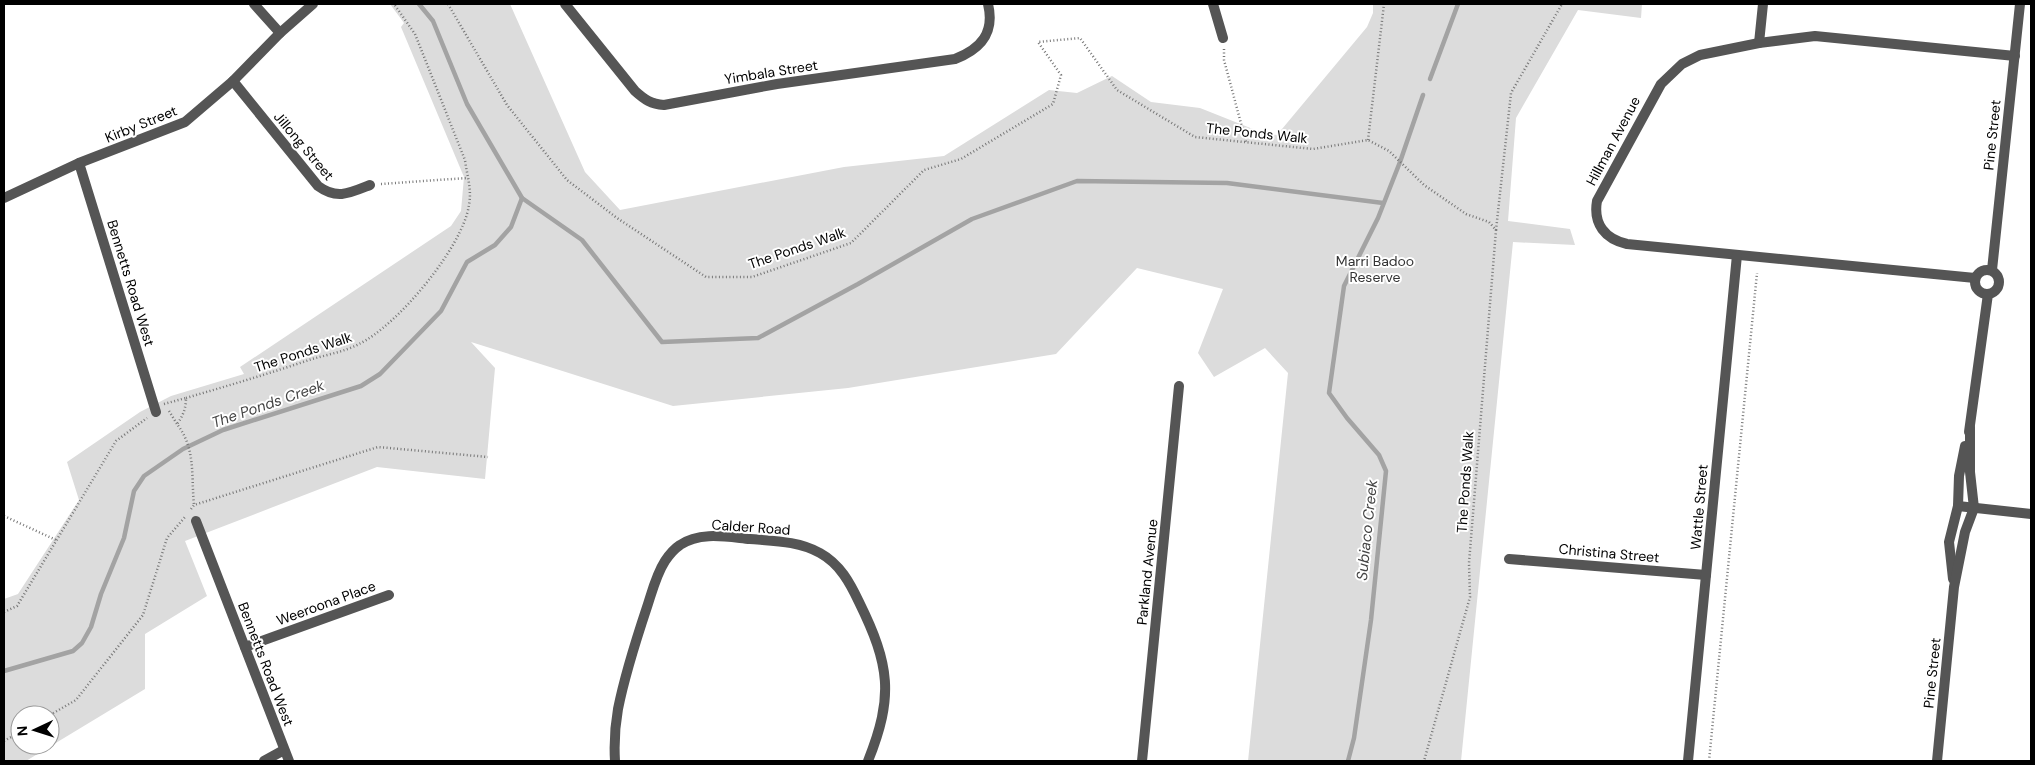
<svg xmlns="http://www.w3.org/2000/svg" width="2035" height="765" font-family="'DM Sans',sans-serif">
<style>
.green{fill:#dcdcdc;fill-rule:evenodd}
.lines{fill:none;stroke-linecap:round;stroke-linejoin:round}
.stream{stroke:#a3a3a3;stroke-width:4.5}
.path{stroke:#777;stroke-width:2.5;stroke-dasharray:1 2.5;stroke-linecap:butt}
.minor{stroke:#555;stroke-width:10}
.labels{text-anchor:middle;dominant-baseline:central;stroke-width:4;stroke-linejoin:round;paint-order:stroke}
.street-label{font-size:14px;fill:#000;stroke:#fff}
.park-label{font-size:14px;fill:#333;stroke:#fff}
.water-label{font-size:15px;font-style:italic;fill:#444;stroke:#fff}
</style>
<rect width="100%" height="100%" fill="#fff"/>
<path class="green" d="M390,4H510L585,172L620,210L844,167L944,156L1049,90L1077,93L1112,76L1151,102L1200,108L1263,133L1277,135L1367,27L1373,13V4H1642L1641,18L1578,10L1516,118L1508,221L1570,229L1575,245L1513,242L1461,761H1248L1288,373L1265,348L1214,377L1198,353L1223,289L1137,268L1056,354L848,388L673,406L471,342L495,368L485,479L377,467L185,541L207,596L145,634V689L26,761H4V599L18,594L79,500L67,462L140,412L171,396L244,374L240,367L451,226L461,211L464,177L401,27L404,23ZM20,715H50V745H20Z"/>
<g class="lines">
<g class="stream">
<path d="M419,4L433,21L467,104L522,198"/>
<path d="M1430,79L1458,4"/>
<path d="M4,671L73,651L82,643L91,627L101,594L124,538L134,491L144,476L183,449L223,430L361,386L380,374L441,311L467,262L495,245L511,227L522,198L582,240L662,342L758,338L858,284L972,219L1077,181L1227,183L1383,203"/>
<path d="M1348,761L1354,738L1371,620L1386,471L1379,455L1347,418L1329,393L1344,286L1378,218L1400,162L1423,95"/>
</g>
<g class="path">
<path d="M448,4L507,105L567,180L617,218L706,277H752L851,243L924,170L961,159L1053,104L1061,75L1038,42L1080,38L1117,90L1195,137L1313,149L1368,140L1389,151L1424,185L1466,214L1489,222L1496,230L1469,563L1470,597L1424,761"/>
<path d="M1224,49V60L1246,142"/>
<path d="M1368,140L1384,4"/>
<path d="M381,184L467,178"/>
<path d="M1496,230L1511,93L1562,4"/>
<path d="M186,398C227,386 268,374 309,360C325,355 344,352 359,344C397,326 463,247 469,205C472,189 467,176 465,160L415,34L394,4"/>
<path d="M164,404L186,398C186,408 183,416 177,424C196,449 191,475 194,505"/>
<path d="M169,411L177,424"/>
<path d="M191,509L194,505L378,447L488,457"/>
<path d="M4,516L56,540"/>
<path d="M4,612L17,606L116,441L147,418"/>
<path d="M50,715L76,700L143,615L167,538L185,517"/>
<path d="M4,741L20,732"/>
<path d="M1709,761L1757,273"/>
</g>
<g class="minor">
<path d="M254,4L280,33"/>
<path d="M565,4L635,91C645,100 651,104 664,105L777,84L955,59C981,49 995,33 988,4"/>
<path d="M1213,4L1223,38"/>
<path d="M1759,43L1763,4"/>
<path d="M233,81L318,186C337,200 350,193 370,185"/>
<path d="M79,163L156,412"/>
<path d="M4,198L79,163L185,122L233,81L280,33L313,4"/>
<circle cx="1987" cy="282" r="12"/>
<path d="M1992,270L2020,4"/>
<path d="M1975,278L1627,244C1605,239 1593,224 1597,201L1661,84L1682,64L1700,55L1759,43L1815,36L2015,56"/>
<path d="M1969,432L1988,294"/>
<path d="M1958,506L2031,514"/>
<path d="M196,521L289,761"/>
<path d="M1509,559L1706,575"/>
<path d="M1953,579L1949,542L1958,506L1959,476L1965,446"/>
<path d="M245,647L389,595"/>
<path d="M264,761L284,750"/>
<path d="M615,761C614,744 615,726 618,709C625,674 636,640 647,607C652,592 656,575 665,561C669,555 674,549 680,545C700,531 728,537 750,539C774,541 799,541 820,553C840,564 850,583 859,602C890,665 894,696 868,761"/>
<path d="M1142,761L1179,386"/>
<path d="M1688,761L1737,255"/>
<path d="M1937,761L1954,587L1965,532L1974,508L1970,472V427"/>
</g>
</g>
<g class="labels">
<g class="street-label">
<text transform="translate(771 72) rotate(-9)">Yimbala Street</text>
<text transform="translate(141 124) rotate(-22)">Kirby Street</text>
<text transform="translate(1257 133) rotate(6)">The Ponds Walk</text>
<text transform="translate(1992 135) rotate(-84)">Pine Street</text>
<text transform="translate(1613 141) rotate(-62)">Hillman Avenue</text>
<text transform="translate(304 146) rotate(50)">Jillong Street</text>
<text transform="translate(797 248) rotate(-19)">The Ponds Walk</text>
<text transform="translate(131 283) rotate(73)">Bennetts Road West</text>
<text transform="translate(303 352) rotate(-18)">The Ponds Walk</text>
<text transform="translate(1465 482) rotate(-86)">The Ponds Walk</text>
<text transform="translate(1699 507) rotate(-85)">Wattle Street</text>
<text transform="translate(751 527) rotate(4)">Calder Road</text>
<text transform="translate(1609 553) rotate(5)">Christina Street</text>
<text transform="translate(1147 572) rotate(-84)">Parkland Avenue</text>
<text transform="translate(326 603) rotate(-20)">Weeroona Place</text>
<text transform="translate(266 664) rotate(69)">Bennetts Road West</text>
<text transform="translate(1932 673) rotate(-84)">Pine Street</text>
</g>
<g class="park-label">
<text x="1375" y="261">Marri Badoo<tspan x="1375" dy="16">Reserve</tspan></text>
</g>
<g class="water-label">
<text transform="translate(268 404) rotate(-19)">The Ponds Creek</text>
<text transform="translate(1367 530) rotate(-84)">Subiaco Creek</text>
</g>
</g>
<rect width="2035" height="765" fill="none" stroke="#000000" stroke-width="10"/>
<g transform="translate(35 730) rotate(266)"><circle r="24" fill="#ffffff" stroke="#999999"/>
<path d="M0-4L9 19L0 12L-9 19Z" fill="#000000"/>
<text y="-8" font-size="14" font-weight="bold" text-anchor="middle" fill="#000000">N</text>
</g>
</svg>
